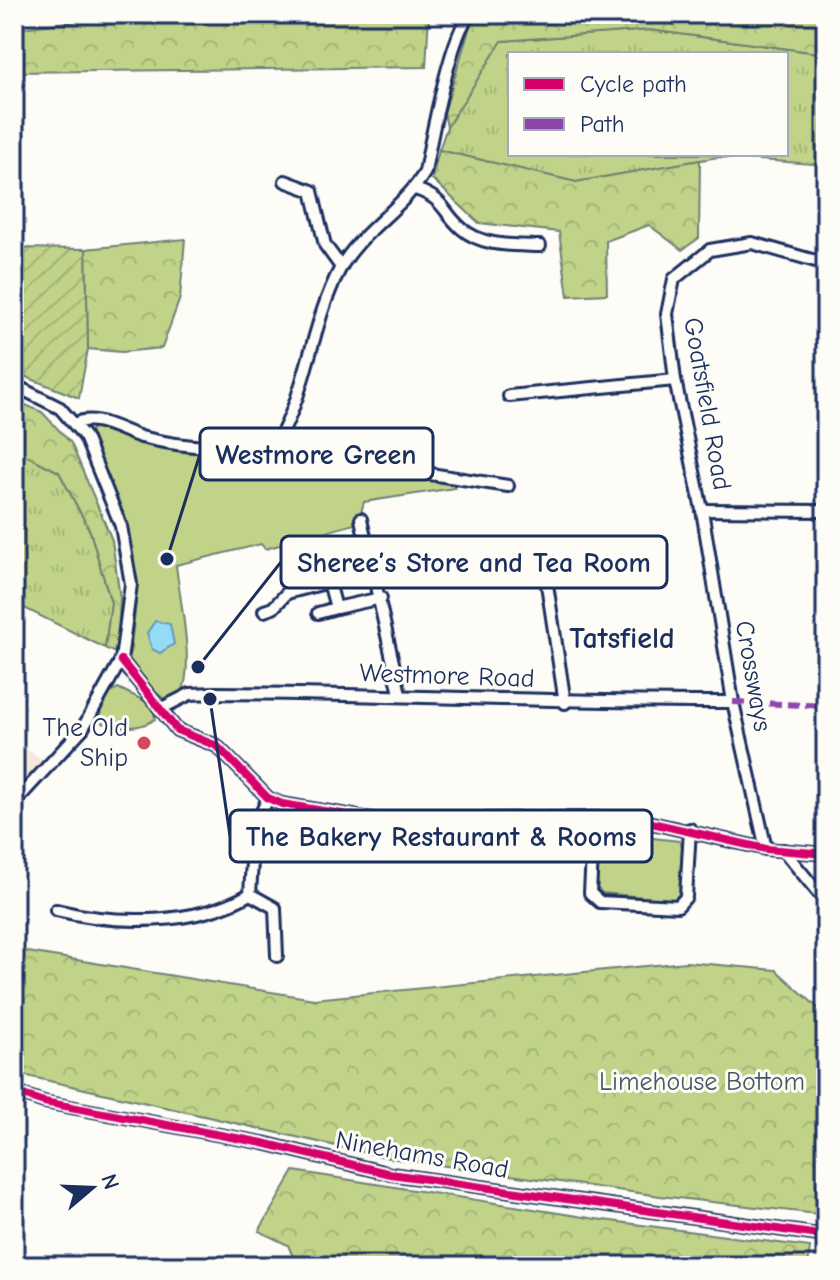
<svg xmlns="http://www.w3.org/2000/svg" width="840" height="1280" font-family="'Comic Neue',sans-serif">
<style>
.built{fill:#f8e8dc}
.grass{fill:url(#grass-tufts);stroke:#6e8173;stroke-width:2;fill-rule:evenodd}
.forest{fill:url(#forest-crowns);stroke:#6e8173;stroke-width:2}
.park{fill:#c0d388;stroke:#6e8173;stroke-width:2}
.garden{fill:url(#garden-furrows);stroke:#6e8173;stroke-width:2}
.water{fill:#94dcf6;stroke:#6497b9;stroke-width:2}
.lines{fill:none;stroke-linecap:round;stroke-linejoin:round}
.street-casing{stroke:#1b2f5e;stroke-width:16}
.street{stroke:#fdfcf7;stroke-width:10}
.quiet{stroke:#8e44ad;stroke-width:6;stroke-dasharray:12 6;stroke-linecap:butt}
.cycleway-casing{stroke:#fdfcf7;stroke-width:13}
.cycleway{stroke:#d6006c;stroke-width:8}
.poi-dot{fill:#d1495b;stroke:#fdfcf7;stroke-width:3}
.labels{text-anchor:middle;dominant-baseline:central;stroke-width:6;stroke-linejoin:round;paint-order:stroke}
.street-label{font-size:26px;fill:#1b2f5e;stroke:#fdfcf7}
.poi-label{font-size:26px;fill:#1b2f5e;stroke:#fdfcf7;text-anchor:end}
.park-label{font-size:26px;fill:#445868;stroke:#fdfcf7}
.quarter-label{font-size:30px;font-weight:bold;fill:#1b2f5e;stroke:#fdfcf7}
.leader{fill:none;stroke:#1b2f5e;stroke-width:3}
.callout-dot{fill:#1b2f5e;stroke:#fdfcf7;stroke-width:3}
.callout{fill:#fdfcf7;stroke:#1b2f5e;stroke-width:3}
.callout-label{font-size:28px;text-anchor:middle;font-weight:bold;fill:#1b2f5e}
</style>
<defs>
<pattern id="grass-tufts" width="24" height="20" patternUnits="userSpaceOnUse" patternTransform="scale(2)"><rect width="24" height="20" fill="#c0d388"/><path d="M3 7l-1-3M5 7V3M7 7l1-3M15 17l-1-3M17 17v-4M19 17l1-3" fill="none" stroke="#a4b578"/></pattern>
<pattern id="forest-crowns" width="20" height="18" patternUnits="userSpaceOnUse" patternTransform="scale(2)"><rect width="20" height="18" fill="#c0d388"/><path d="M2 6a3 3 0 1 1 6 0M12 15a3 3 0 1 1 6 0" fill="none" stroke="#a4b578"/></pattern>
<pattern id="garden-furrows" width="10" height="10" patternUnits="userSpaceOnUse" patternTransform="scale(2)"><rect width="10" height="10" fill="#c0d388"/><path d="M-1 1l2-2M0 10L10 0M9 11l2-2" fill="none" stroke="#a4b578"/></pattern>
</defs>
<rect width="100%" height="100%" fill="#fdfcf7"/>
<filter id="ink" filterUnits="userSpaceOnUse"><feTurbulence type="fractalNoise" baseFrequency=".0125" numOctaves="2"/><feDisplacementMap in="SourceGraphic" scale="16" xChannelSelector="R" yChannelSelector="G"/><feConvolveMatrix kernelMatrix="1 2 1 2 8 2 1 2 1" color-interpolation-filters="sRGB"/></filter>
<g filter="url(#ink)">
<path class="built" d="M14,742L45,761L14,795Z"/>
<g class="grass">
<path d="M650,30L826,54V165L718,157L576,182L439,150L447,127L501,41ZM510,54H786V154H510Z"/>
<path d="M14,449L59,472L90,531L111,603L105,648L14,603Z"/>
</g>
<g class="forest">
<path d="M131,14H429L426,67L14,72V29Z"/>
<path d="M486,14H826V54L650,30L502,41L447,127L444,113L471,23Z"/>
<path d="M439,150L576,182L700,160L699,238L682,250L649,225L606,241L607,294L568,296L559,232L479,223L432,179Z"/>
<path d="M185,239L180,298L162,348L122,352L88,349L86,249Z"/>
<path d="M14,400L42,412L71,443L112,540L120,598L117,654L105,648L111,603L90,531L59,472L14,449Z"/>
<path d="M14,943L22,951L314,999L686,962L776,970L826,1015V1215L660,1196L389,1158L14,1073Z"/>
<path d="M294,1171L596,1219L810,1247L808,1266H297L288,1245L259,1231Z"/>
</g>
<g class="park">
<path d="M94,427C140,442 241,467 285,444L306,455L456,479L455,488L364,502L358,523L265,549L261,544L176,565C179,597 197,672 179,698L166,700L128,673L136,602L133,553L90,431Z"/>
<path d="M118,688L153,705L155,719C143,729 117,729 103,723L100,711L109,694Z"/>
<path d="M600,832L679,841L682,846L679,894L674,900L602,893L597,888Z"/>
</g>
<path class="garden" d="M14,248L86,249L88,349L79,398L14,372Z"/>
<path class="water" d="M155,621L170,624L174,644L160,653L152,649L147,633Z"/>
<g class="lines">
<defs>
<g id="street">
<path d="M285,181L312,191L325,245L341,267"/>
<path d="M415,189C445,199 441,210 461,228C482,247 513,245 540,246"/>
<path d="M14,385L60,408L85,437L121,526L131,584L121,660L83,728L14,803"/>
<path d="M509,396L675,380"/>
<path d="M76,423C96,414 121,431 141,437C180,447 244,454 280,437C308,385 312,322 340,269C360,231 403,209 425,172C430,144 452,27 471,14"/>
<path d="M280,437L288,448L307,455L508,486"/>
<path d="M702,510L826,511"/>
<path d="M361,519L400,694"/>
<path d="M541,545L565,703"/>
<path d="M264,611L273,608L287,593L329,582L336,608L381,598"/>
<path d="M318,613L336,608"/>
<path d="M121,660L177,730L217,746L268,798L282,804L377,820L594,818L643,821L766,849L826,854"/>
<path d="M162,708L190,694L216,693C388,694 560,703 733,702"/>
<path d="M594,818L590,893L600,902L678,906L686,897L690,829"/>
<path d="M766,849L733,702L702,510L675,380L667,314L674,279L710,250L752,243L826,264"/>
<path d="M783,850L826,902"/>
<path d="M250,894L254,829L268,798"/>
<path d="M56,910C116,925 195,926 250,894L275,908L277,956"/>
<path d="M14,1092L44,1102L263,1143L391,1174L826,1236"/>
<path d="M14,1261L32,1266"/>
</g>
</defs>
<use href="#street" class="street-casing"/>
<use href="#street" class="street"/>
<path class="quiet" d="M733,702L826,706"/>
<defs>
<g id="cycleway">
<path d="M121,660L177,730L217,746L268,798L282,804L377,820L594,818L643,821L766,849L826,854"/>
<path d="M14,1092L44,1102L263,1143L391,1174L826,1236"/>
</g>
</defs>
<use href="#cycleway" class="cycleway-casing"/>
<use href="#cycleway" class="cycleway"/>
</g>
</g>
<circle class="poi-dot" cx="144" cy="743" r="8"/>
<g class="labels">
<g class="street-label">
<text transform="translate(707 404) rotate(80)">Goatsfield Road</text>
<text transform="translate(447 676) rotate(2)">Westmore Road</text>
<text transform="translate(753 676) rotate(80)">Crossways</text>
<text transform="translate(422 1155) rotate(10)">Ninehams Road</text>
</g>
<g class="poi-label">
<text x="128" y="728">The Old<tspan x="128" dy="30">Ship</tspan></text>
</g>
<g class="park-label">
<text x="702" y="1082">Limehouse Bottom</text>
</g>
<g class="quarter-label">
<text x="622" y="638">Tatsfield</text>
</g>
</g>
<path class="leader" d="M167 559L200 454M198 667L281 562M210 699L230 836"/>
<g class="callout-dot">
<circle cx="167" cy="559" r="8"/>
<circle cx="198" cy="667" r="8"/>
<circle cx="210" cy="699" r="8"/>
</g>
<g class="callout">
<rect x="200" y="428" width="233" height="52" rx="8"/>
<rect x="281" y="536" width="386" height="52" rx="8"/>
<rect x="230" y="810" width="422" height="52" rx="8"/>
</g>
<g class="callout-label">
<text x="316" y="464">Westmore Green</text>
<text x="474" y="572">Sheree’s Store and Tea Room</text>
<text x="441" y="846">The Bakery Restaurant &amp; Rooms</text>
</g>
<rect width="840" height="1280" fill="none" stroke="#fdfcf7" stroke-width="48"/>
<rect x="24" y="24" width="792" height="1232" fill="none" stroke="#1b2f5e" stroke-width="3" filter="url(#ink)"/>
<rect x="508" y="52" width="280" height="104" fill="#fdfcf7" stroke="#a3aaba" stroke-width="2"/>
<rect x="524" y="78" width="40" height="12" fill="#d6006c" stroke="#a3aaba" stroke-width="2"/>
<text x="580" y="92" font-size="24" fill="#1b2f5e">Cycle path</text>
<rect x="524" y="118" width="40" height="12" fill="#8e44ad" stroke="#a3aaba" stroke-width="2"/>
<text x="580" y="132" font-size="24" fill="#1b2f5e">Path</text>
<g transform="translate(92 1188) rotate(71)" stroke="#fdfcf7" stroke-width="6" paint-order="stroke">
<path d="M0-6L14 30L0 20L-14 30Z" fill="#1b2f5e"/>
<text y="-12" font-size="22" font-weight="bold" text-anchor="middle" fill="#1b2f5e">N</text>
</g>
</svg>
